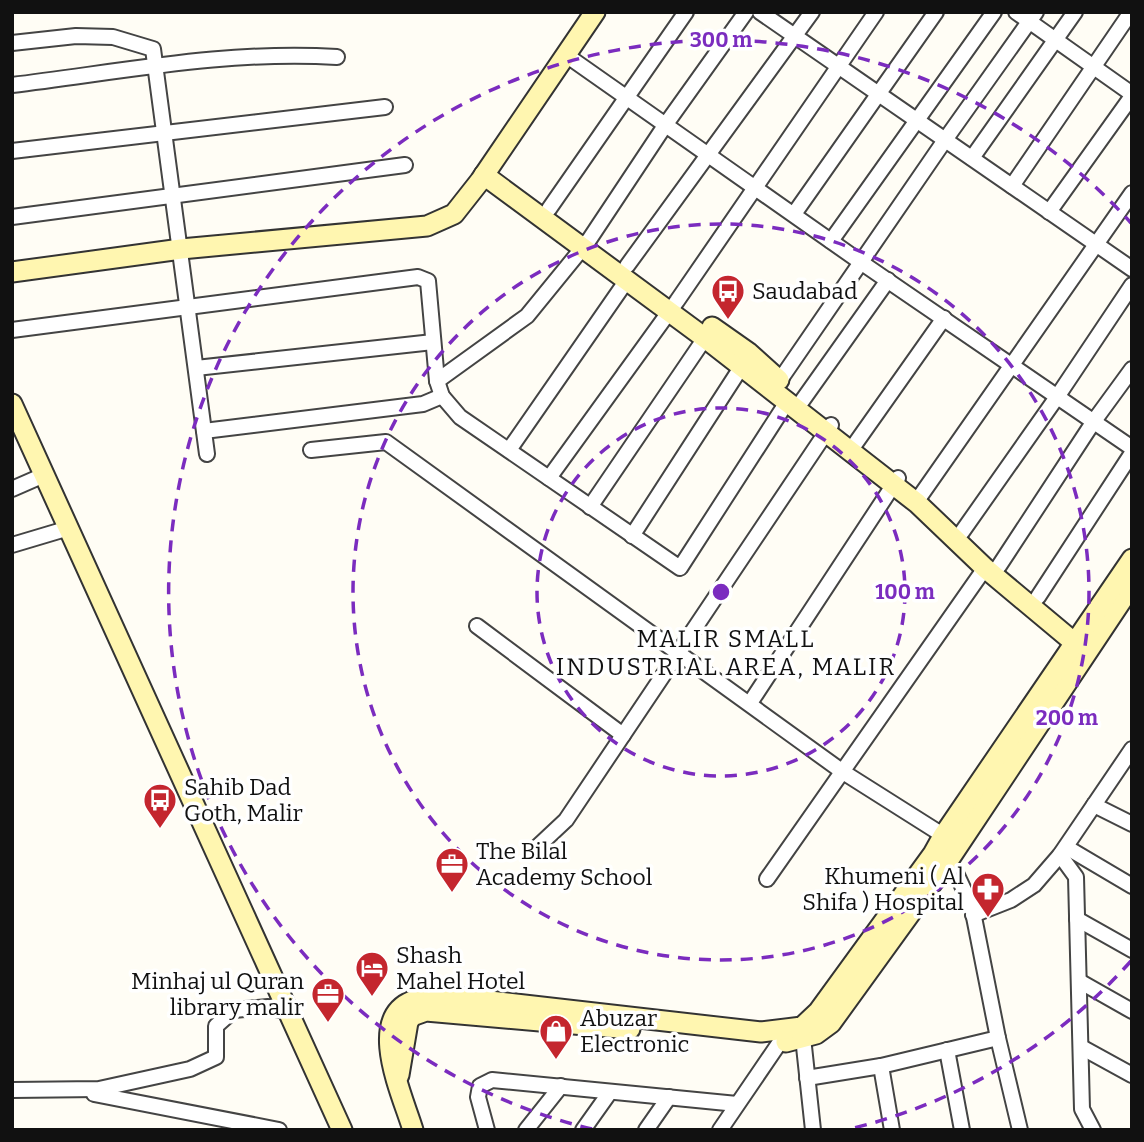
<svg xmlns="http://www.w3.org/2000/svg" width="1144" height="1142" font-family="Bitter,serif">
<style>
.lines{fill:none;stroke-linecap:round;stroke-linejoin:round}
.street-casing{stroke:#444;stroke-width:18}
.secondary-casing{stroke:#333;stroke-width:23}
.street{stroke:#fff;stroke-width:14}
.secondary{stroke:#fff6b0;stroke-width:19}
.ring{fill:none;stroke:#7b2cbf;stroke-width:3.5;stroke-dasharray:12 9}
.labels{text-anchor:middle;dominant-baseline:central;stroke-width:7;stroke-linejoin:round;paint-order:stroke}
.poi-label{font-size:23px;fill:#111;stroke:#fff;text-anchor:start}
.neighbourhood-label{font-size:24px;letter-spacing:2px;fill:#111;stroke:#fff}
.centre{fill:#7b2cbf;stroke:#fff;stroke-width:3.5}
.ring-label{font-size:21px;text-anchor:middle;font-weight:bold;fill:#7b2cbf;stroke:#fff;stroke-width:7;stroke-linejoin:round;paint-order:stroke}
</style>
<rect width="100%" height="100%" fill="#fffdf5"/>
<g class="lines">
<defs>
<g id="street">
<path d="M760,12L1132,269"/>
<path d="M1016,12L1132,94"/>
<path d="M12,43L76,36L113,37L153,49L207,454"/>
<path d="M566,55L862,263L1132,448"/>
<path d="M12,85C120,72 228,50 337,57"/>
<path d="M12,151L385,107"/>
<path d="M972,158L1075,12"/>
<path d="M1012,186L1131,12"/>
<path d="M549,209L686,12"/>
<path d="M1049,212L1132,96"/>
<path d="M794,214L936,12"/>
<path d="M12,217L405,165"/>
<path d="M831,241L994,12"/>
<path d="M627,266L812,12"/>
<path d="M12,330L418,277L428,281L437,381L442,396L460,417L680,568L787,402"/>
<path d="M196,368L433,342"/>
<path d="M780,380L945,140L1036,12"/>
<path d="M437,381L527,316L589,240L666,124L746,12"/>
<path d="M802,401L888,280"/>
<path d="M204,431L423,404L442,396"/>
<path d="M855,444L944,318"/>
<path d="M311,450L386,442L843,772L949,839"/>
<path d="M509,450L627,280"/>
<path d="M549,478L677,301L876,12"/>
<path d="M12,489L44,475"/>
<path d="M921,495L1132,193"/>
<path d="M590,507L705,338"/>
<path d="M962,532L1057,397L1132,285"/>
<path d="M632,536L742,366"/>
<path d="M12,545L69,528"/>
<path d="M999,566L1094,421L1132,369"/>
<path d="M1038,597L1132,453"/>
<path d="M477,626L623,735"/>
<path d="M750,703L898,478"/>
<path d="M1094,805L1132,824"/>
<path d="M1066,847L1132,886"/>
<path d="M534,850L566,820L831,425"/>
<path d="M1060,855L1076,877L1082,1109L1093,1130"/>
<path d="M940,860L956,873L972,907L998,1038L1020,1130"/>
<path d="M767,879L985,568"/>
<path d="M973,915L1011,900L1034,885L1060,855L1132,749"/>
<path d="M1077,919L1132,950"/>
<path d="M1079,981L1132,1011"/>
<path d="M802,1028L813,1130"/>
<path d="M1081,1047L1132,1075"/>
<path d="M947,1050L962,1130"/>
<path d="M881,1066L892,1130"/>
<path d="M807,1078L881,1066L998,1038"/>
<path d="M12,1090L99,1089L190,1069L216,1057V1026L234,1010L268,1007L288,1012"/>
<path d="M94,1094L279,1130"/>
<path d="M487,1130L478,1097L480,1086L492,1080L737,1104"/>
<path d="M526,1130L561,1086"/>
<path d="M583,1130L610,1092"/>
<path d="M646,1130L669,1097"/>
<path d="M720,1130L780,1042"/>
</g>
<g id="secondary">
<path d="M484,175L705,338L917,503L985,568L1082,649"/>
<path d="M12,272L181,249L427,226L454,214L480,181L595,12"/>
<path d="M712,327L749,353L779,380"/>
<path d="M12,404L342,1130"/>
<path d="M786,1042L816,1034L831,1023L946,864L1132,585"/>
<path d="M399,1075L408,1022L412,1016L426,1011L630,1029"/>
<path d="M413,1130C403,1096 366,1020 412,1001C419,998 430,997 438,995L761,1032L802,1027L818,1012L933,854L943,836L1132,559"/>
</g>
</defs>
<use href="#street" class="street-casing"/>
<use href="#secondary" class="secondary-casing"/>
<use href="#street" class="street"/>
<use href="#secondary" class="secondary"/>
</g>
<g class="ring">
<circle cx="721" cy="592" r="184"/>
<circle cx="721" cy="592" r="368"/>
<path d="M1131 961A552 552 0 0 1 850 1129M592 1129A552 552 0 1 1 1131 223"/>
</g>
<defs>
<symbol id="bus-pin" viewBox="-11 -11 22 30"><path d="M0 17L-7.5 6A9.5 9.5 0 1 1 7.5 6Z" fill="#c4262e" stroke="#fff"/><path d="M-5-6H5V4H4V6H2V4H-2V6H-4V4H-5ZM-3.5-4V0h7V-4ZM-3.5 1.2v1.5H-2V1.2ZM2 1.2v1.5H3.5V1.2Z" fill="#fff"/></symbol>
<symbol id="office-pin" viewBox="-11 -11 22 30"><path d="M0 17L-7.5 6A9.5 9.5 0 1 1 7.5 6Z" fill="#c4262e" stroke="#fff"/><path d="M-6-3h4V-5.5h4V-3h4V5H-6ZM-1-4.5V-3h2v-1.5ZM-6 0V1H6V0Z" fill="#fff"/></symbol>
<symbol id="pharmacy-pin" viewBox="-11 -11 22 30"><path d="M0 17L-7.5 6A9.5 9.5 0 1 1 7.5 6Z" fill="#c4262e" stroke="#fff"/><path d="M-2-6h4v4h4v4h-4v4h-4v-4h-4v-4h4Z" fill="#fff"/></symbol>
<symbol id="hotel-pin" viewBox="-11 -11 22 30"><path d="M0 17L-7.5 6A9.5 9.5 0 1 1 7.5 6Z" fill="#c4262e" stroke="#fff"/><path d="M-6-4.5h1.5V1H6V5H4.5V3h-9V5H-6ZM-4 0a1.8 1.8 0 1 1 3.6 0ZM.5 0V-2.5h3Q6-2.5 6 0Z" fill="#fff"/></symbol>
<symbol id="shop-pin" viewBox="-11 -11 22 30"><path d="M0 17L-7.5 6A9.5 9.5 0 1 1 7.5 6Z" fill="#c4262e" stroke="#fff"/><path d="M-5-2.5h2.3a2.7 3.5 0 0 1 5.4 0H5L5.5 6h-11ZM-1.5-2.5h3a1.5 2.3 0 0 0-3 0Z" fill="#fff"/></symbol>
</defs>
<g fill-rule="evenodd">
<use href="#bus-pin" x="709" y="272" width="38" height="52"/>
<use href="#bus-pin" x="141" y="781" width="38" height="52"/>
<use href="#office-pin" x="433" y="845" width="38" height="52"/>
<use href="#pharmacy-pin" x="969" y="870" width="38" height="52"/>
<use href="#hotel-pin" x="353" y="949" width="38" height="52"/>
<use href="#office-pin" x="309" y="975" width="38" height="52"/>
<use href="#shop-pin" x="537" y="1012" width="38" height="52"/>
</g>
<g class="labels">
<g class="poi-label">
<text x="752" y="291">Saudabad</text>
<text x="184" y="787">Sahib Dad<tspan x="184" dy="26">Goth, Malir</tspan></text>
<text x="476" y="851">The Bilal<tspan x="476" dy="26">Academy School</tspan></text>
<text x="964" y="876" text-anchor="end">Khumeni ( Al<tspan x="964" dy="26">Shifa ) Hospital</tspan></text>
<text x="396" y="955">Shash<tspan x="396" dy="26">Mahel Hotel</tspan></text>
<text x="304" y="981" text-anchor="end">Minhaj ul Quran<tspan x="304" dy="26">library malir</tspan></text>
<text x="580" y="1018">Abuzar<tspan x="580" dy="26">Electronic</tspan></text>
</g>
<g class="neighbourhood-label">
<text x="726" y="639">MALIR SMALL<tspan x="726" dy="28">INDUSTRIAL AREA, MALIR</tspan></text>
</g>
</g>
<circle cx="721" cy="592" r="10" class="centre"/>
<g class="ring-label">
<text x="721" y="47">300 m</text>
<text x="905" y="599">100 m</text>
<text x="1067" y="725">200 m</text>
</g>
<rect width="1144" height="1142" fill="none" stroke="#111111" stroke-width="28"/>
</svg>
